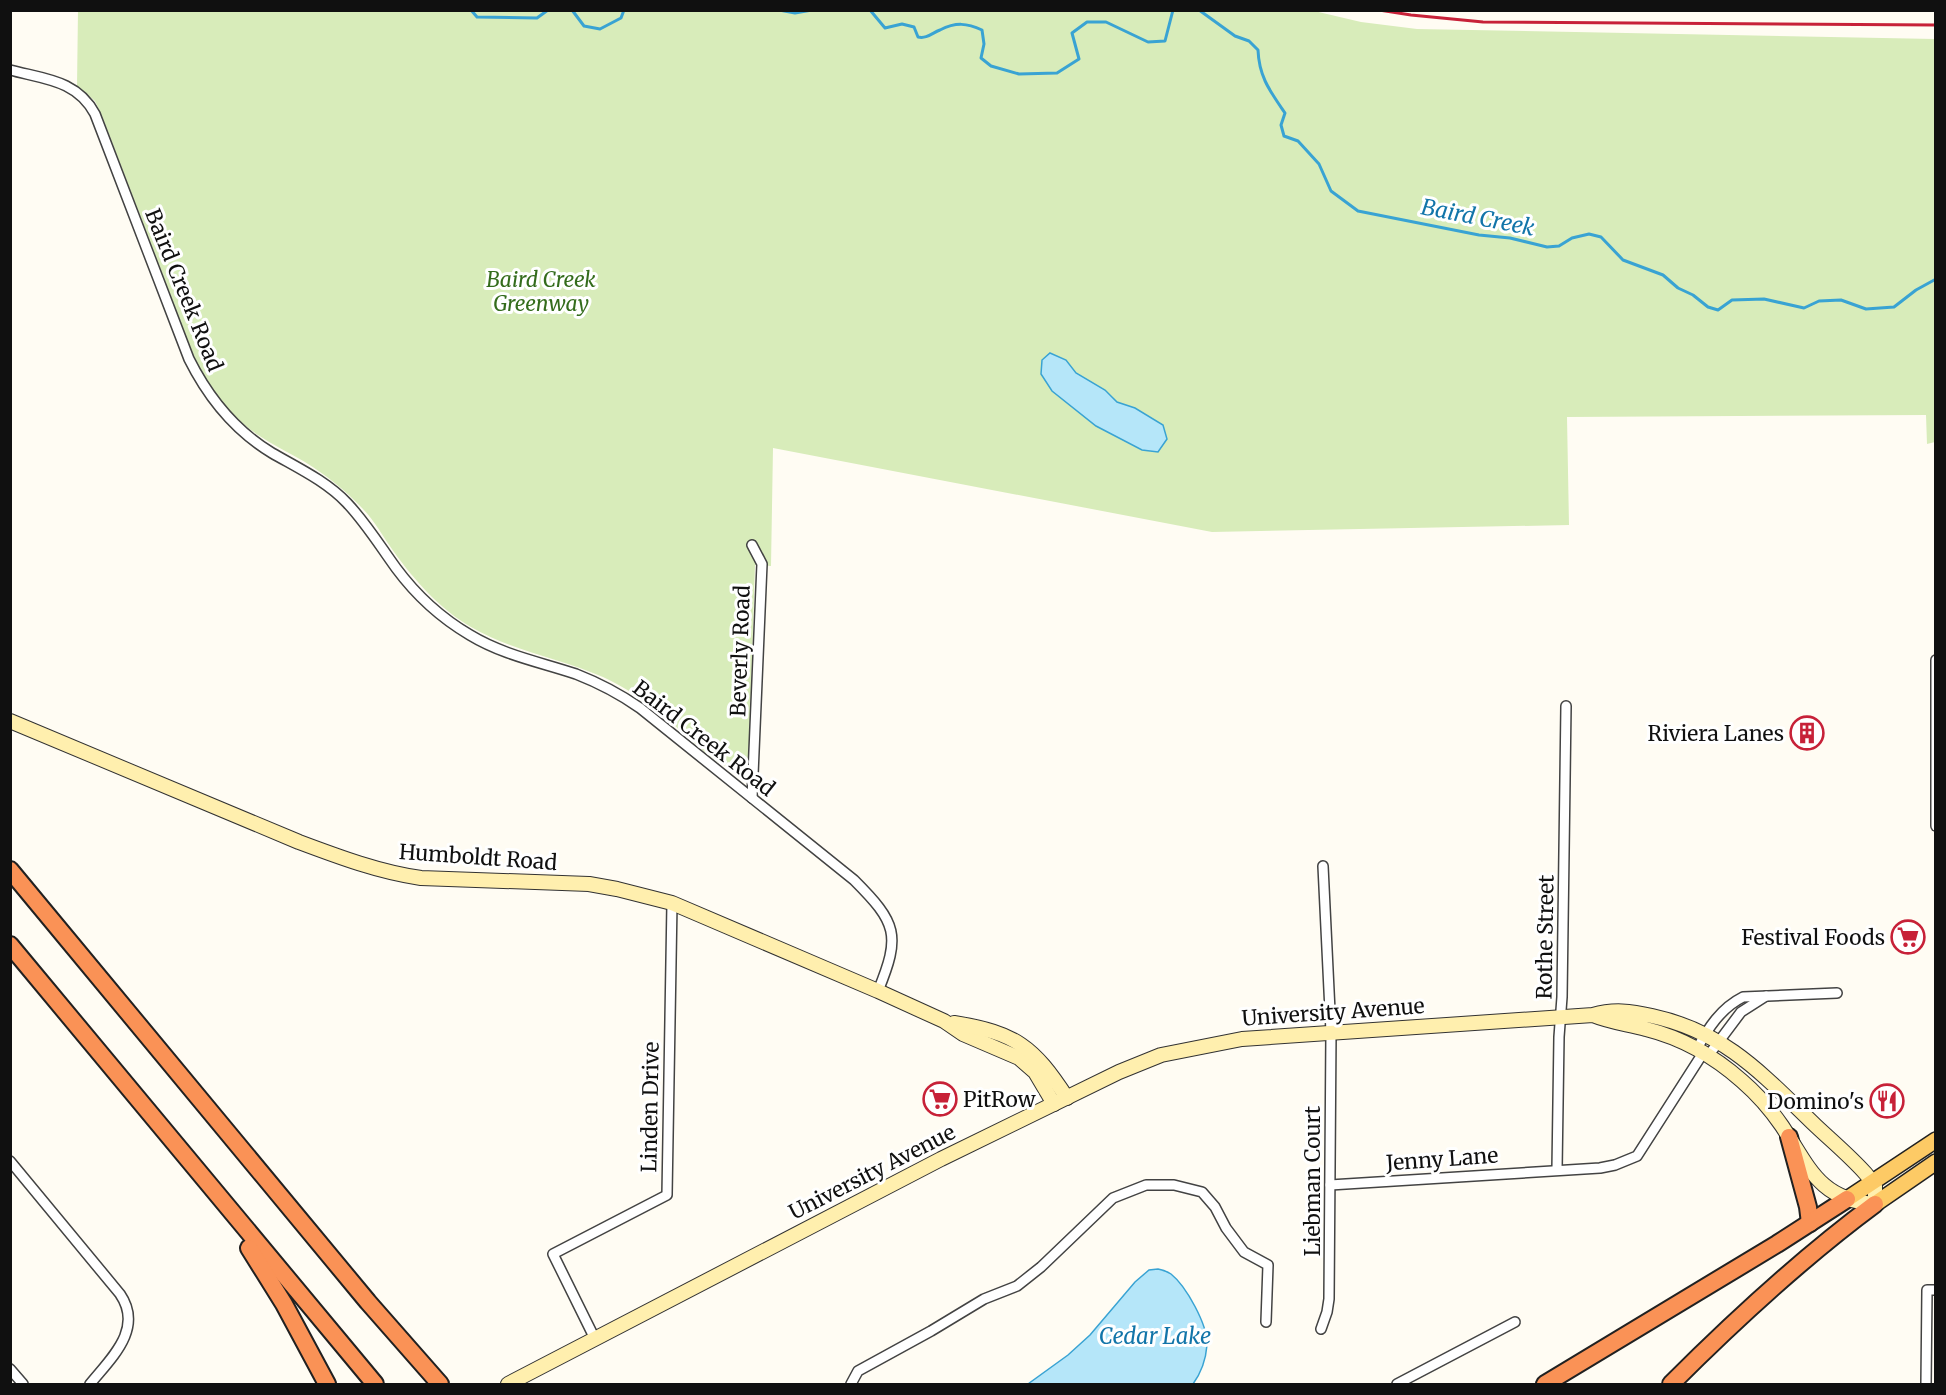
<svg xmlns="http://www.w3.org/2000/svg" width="1946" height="1395" font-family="Merriweather,serif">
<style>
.green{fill:#d8ecba}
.water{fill:#b5e6f9;stroke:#39a3d3;stroke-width:1.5}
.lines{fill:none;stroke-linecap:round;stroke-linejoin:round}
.stream{stroke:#39a3d3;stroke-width:3}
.street-casing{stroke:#434343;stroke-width:12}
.secondary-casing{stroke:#323232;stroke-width:16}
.primary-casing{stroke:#212121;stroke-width:18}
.highway-casing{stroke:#212121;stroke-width:20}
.street{stroke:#fff;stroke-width:9}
.secondary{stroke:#ffefae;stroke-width:14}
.primary{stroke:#fdca65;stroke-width:15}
.highway{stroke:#fa9256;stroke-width:16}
.rail{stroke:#c72138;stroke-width:3}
.labels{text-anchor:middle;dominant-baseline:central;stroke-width:6;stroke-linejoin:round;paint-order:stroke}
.park-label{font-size:21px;font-style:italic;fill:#346c1c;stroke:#fff}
.street-label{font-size:21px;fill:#101010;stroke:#fff}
.poi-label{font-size:21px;fill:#101010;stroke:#fff;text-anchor:end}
.water-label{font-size:22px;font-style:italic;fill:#1275a9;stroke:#fff}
</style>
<rect width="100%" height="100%" fill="#fffcf3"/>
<path class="green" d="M78,10H1310L1361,22L1417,29L1935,39V442L1927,444L1926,415L1567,417L1569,525L1212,532L773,448L771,566L755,565L749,752C747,762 743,770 732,769C718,767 677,727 664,716C645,701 625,687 603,677C559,658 515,652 471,627C440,609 415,581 394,552C383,537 375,521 362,508C345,490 326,475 305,462C290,453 273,445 258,435C228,414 212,391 195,359L102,116L95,101L77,86Z"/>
<g class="water">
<path d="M1050,353L1066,360L1076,373L1105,390L1117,402L1135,408L1163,425L1167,439L1158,452L1142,450L1096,426L1052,391L1041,374L1042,360Z"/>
<path d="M1158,1269C1163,1270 1168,1272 1171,1274C1186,1286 1208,1325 1207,1345C1206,1358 1201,1373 1193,1384H1028L1068,1355L1090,1335L1135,1282L1149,1270Z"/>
</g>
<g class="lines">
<g class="stream">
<path d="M471,10L477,17L537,18L548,10"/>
<path d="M572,10L584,26L600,29L621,18L624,10"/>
<path d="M697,10H706"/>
<path d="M779,10L795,13L812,10"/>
<path d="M870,10L885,28L902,24L914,27L918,37C927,39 932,33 940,30C956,22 967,23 982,30L984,44L981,58L991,66L1019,74L1057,73L1079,59L1072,33L1087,22H1106L1148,42L1165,41L1173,10"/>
<path d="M1199,10L1235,36L1249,41L1258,50C1259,77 1270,91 1285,113L1281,125L1284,136L1298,141L1319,164L1331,191L1358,211L1479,235L1510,238L1547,247L1559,246L1572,238L1589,234L1601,237L1623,260L1663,275L1678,288L1693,295L1708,307L1718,310L1732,300L1764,299L1804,308L1819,301L1841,300L1866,309L1894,307L1916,290L1936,279"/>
</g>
<defs>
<g id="street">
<path d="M10,70C44,79 77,80 95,114L189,359C208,397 234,430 272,453C298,468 326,481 347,503C366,523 380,546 396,568C416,595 441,618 470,635C503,655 540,662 576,674C599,683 620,694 640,708L854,880C897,923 901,935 878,991"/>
<path d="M752,545L762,564L752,798"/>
<path d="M1936,660V826"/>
<path d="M1697,1049C1708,1028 1721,1008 1743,997L1837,993"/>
<path d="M1708,1056L1741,1012L1766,996"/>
<path d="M10,1161L120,1294C144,1329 111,1358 90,1384"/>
<path d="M1557,1169L1559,1037L1562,997L1566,706"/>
<path d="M1330,1185L1600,1168L1615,1165L1637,1156L1703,1053"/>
<path d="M1321,1329L1327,1312L1329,1299L1331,1032L1323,866"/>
<path d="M595,1339L553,1254L667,1195L672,903"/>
<path d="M10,1369L23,1384"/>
<path d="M851,1384L858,1371L931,1331L984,1299L1017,1286L1041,1267L1113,1198L1146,1185H1174L1202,1192L1215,1207L1226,1228L1244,1252L1268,1265L1266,1322"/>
<path d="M1397,1384L1515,1322"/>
<path d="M1926,1384L1927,1290H1936"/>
</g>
<g id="secondary">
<path d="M10,721L299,842C339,857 379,872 421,878L589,884L617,889L672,903L878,991L944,1021L963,1034L1019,1058L1035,1072L1054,1104"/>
<path d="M954,1023C1016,1033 1033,1046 1067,1098"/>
<path d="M508,1384L941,1159L1119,1072L1161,1055L1242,1039L1593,1015C1613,1009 1631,1011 1652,1016C1726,1032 1764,1076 1816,1126C1833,1142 1851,1157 1866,1174L1875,1186V1204C1819,1200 1809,1167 1782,1126C1771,1110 1757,1094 1742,1081C1715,1057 1682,1038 1646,1029C1628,1024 1610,1022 1593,1015"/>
</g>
<g id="primary">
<path d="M1847,1199L1936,1140"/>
<path d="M1875,1204L1936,1162"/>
</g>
<g id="highway">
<path d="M10,870L368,1302L440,1384"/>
<path d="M10,945L375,1384"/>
<path d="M1789,1137L1808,1207L1810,1223"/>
<path d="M249,1248L284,1304L327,1384"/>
<path d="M1545,1384L1777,1244L1847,1199"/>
<path d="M1671,1384C1735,1320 1802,1258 1875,1204"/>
</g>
</defs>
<use href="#street" class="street-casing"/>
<use href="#secondary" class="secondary-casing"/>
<use href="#primary" class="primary-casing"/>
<use href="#highway" class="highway-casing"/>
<use href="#street" class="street"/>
<use href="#secondary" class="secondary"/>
<use href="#primary" class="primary"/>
<use href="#highway" class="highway"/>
<path class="rail" d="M1379,10L1411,15L1483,22L1936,25"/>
</g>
<defs>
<symbol id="building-ring" viewBox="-11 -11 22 22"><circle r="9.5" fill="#fff" stroke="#c72138" stroke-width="1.5"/><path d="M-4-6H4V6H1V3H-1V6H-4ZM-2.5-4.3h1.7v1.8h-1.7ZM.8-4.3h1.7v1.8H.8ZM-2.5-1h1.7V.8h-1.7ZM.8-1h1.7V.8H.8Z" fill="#c72138"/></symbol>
<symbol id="supermarket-ring" viewBox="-11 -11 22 22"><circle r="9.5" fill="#fff" stroke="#c72138" stroke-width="1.5"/><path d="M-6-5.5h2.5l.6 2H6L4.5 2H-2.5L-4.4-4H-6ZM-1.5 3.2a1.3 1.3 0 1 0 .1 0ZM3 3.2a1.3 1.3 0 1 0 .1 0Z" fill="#c72138"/></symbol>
<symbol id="restaurant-ring" viewBox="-11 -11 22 22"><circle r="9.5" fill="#fff" stroke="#c72138" stroke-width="1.5"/><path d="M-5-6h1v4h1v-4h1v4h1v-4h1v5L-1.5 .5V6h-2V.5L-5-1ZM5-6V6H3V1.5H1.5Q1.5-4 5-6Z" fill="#c72138"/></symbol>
</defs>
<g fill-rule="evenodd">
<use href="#building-ring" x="1788" y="714" width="38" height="38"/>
<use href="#supermarket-ring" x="1889" y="918" width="38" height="38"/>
<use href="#supermarket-ring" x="921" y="1080" width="38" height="38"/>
<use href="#restaurant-ring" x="1868" y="1082" width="38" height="38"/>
</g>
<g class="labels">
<g class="park-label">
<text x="541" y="279">Baird Creek<tspan x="541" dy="24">Greenway</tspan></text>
</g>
<g class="street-label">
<text transform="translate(184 290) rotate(68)">Baird Creek Road</text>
<text transform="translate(740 651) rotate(-88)">Beverly Road</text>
<text transform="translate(704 738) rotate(38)">Baird Creek Road</text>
<text transform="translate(478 857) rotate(4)">Humboldt Road</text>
<text transform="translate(1545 937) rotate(-89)">Rothe Street</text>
<text transform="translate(1333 1012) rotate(-4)">University Avenue</text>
<text transform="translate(650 1107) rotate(-89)">Linden Drive</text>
<text transform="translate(1442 1159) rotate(-4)">Jenny Lane</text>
<text transform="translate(872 1172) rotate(-27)">University Avenue</text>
<text transform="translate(1312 1181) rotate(-90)">Liebman Court</text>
</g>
<g class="poi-label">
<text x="1784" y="733">Riviera Lanes</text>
<text x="1885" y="937">Festival Foods</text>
<text x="963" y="1099" text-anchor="start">PitRow</text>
<text x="1864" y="1101">Domino's</text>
</g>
<g class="water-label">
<text transform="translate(1478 217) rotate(11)">Baird Creek</text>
<text x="1155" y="1336">Cedar Lake</text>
</g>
</g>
<rect width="1946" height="1395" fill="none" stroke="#101010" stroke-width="24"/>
</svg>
